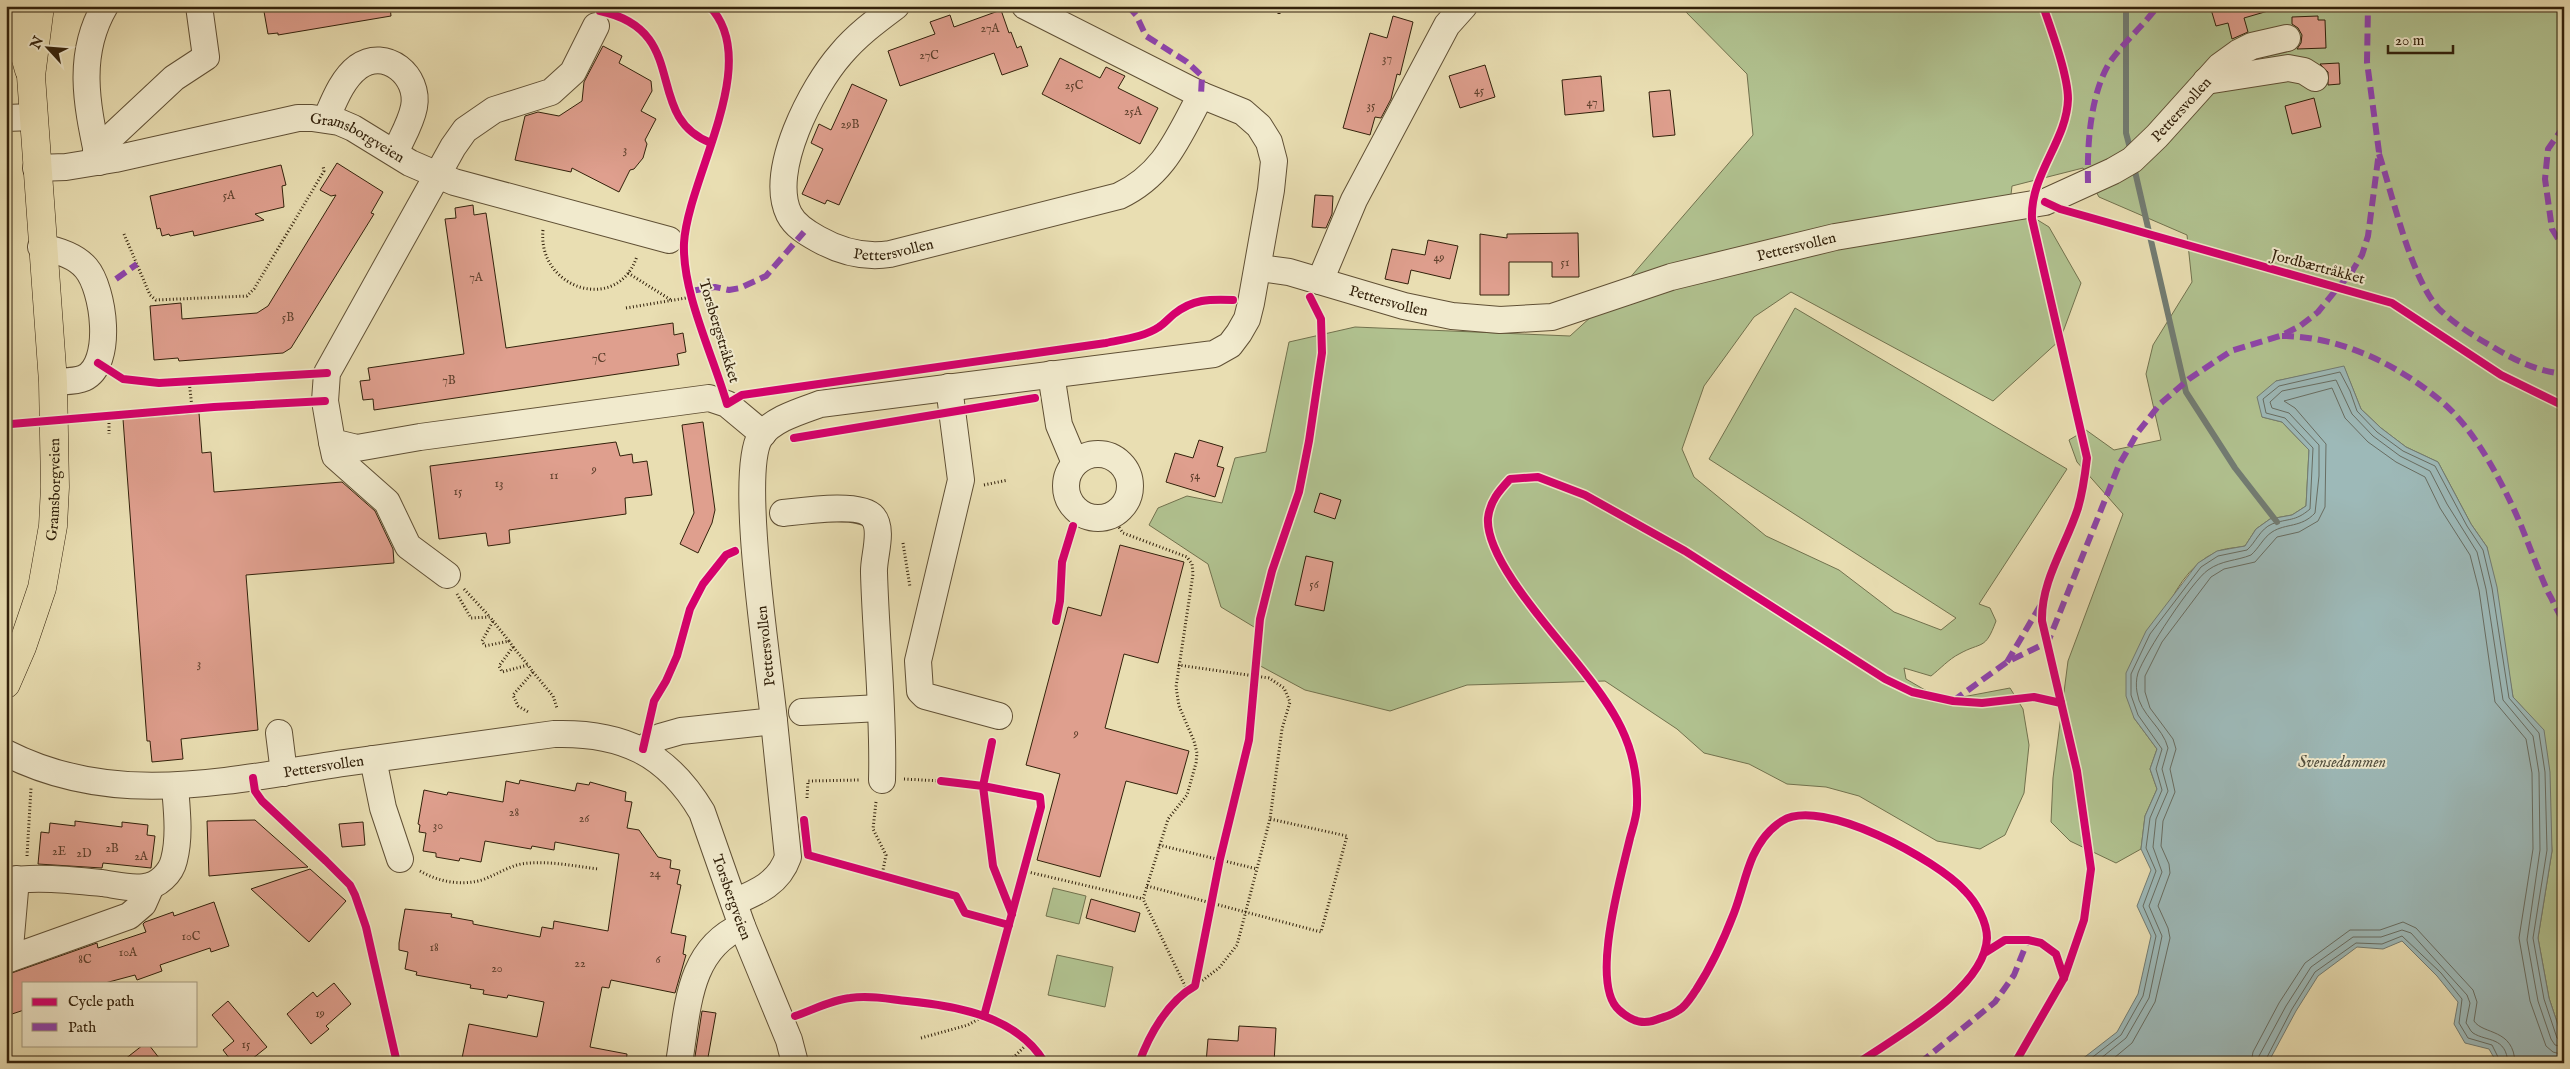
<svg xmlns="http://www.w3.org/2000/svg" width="2570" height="1069" font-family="'IM FELL English',serif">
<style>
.green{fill:#b1c290;stroke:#72724e}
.water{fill:#9db9b8;stroke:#727c73}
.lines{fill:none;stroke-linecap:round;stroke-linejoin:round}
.shore{stroke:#686d62;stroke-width:1}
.stream{stroke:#727c73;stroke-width:6}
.building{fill:#df9f8e;stroke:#32210b}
.minor-casing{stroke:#605035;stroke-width:28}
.major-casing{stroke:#32210b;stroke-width:29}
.path{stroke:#32210b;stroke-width:3;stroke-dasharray:1 2.5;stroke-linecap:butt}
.minor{stroke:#f1eacd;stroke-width:26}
.major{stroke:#e9deb2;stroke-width:28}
.quiet{stroke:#8e44ad;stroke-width:6;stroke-dasharray:12 6;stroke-linecap:butt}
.cycleway-casing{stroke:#f1eacd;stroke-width:11}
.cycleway{stroke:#d6006c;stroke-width:8}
.labels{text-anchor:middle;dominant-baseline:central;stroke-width:4;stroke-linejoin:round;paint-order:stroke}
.number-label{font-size:12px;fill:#5d402c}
.street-label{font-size:15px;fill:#32210b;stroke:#f1eacd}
.water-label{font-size:16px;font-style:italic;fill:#524f3f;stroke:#f1eacd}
</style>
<rect width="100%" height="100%" fill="#e9deb2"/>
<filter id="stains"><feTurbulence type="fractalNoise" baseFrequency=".004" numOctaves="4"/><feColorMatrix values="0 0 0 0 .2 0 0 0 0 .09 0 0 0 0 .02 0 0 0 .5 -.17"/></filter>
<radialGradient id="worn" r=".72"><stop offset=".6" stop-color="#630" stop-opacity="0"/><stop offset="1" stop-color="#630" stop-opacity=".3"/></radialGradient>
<g class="green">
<path d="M1661,6H2564V1043L2549,998L2538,938L2552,851L2543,730L2513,697L2487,547L2471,524L2438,462L2406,447L2381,428L2361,409L2344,367L2276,381L2262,417L2282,422L2309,450L2306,506L2292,515L2270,519L2256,529L2245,546C2236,548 2224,548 2216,552C2162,577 2148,666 2134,718L2157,749L2150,769L2157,789L2145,816L2141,849L2116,863L2070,841L2051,822L2053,778L2068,661L2123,514L2077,462L2069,440L2086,430L2114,450L2161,440L2146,374L2153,345L2192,282L2187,235L2099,197L2083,168L2012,186L2010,203L2049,227L2081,283L2060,340L1993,401L1791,292L1754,317L1704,386L1682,449L1694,477L1766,536L1839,570L1894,612L1941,630L1956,618L1709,459L1795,308L2067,469L1979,604L1990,608L1996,621C1985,651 1982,641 1959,654C1949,659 1940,669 1931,676L1904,668L1906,679L1925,690L1952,699L2010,688L2023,709L2029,745L2024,793L2005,835L1980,849L1937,841L1859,796L1826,787L1787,784L1749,764L1704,753L1677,729L1605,681L1467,685L1390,711L1305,690L1253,662L1259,630L1221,607L1208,564L1149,525L1158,508L1187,496L1222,503L1235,458L1266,452L1289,342L1355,327L1570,336L1615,295L1753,135L1747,74L1683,9Z"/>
<path d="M1053,888L1086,896L1079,924L1046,916Z"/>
<path d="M1057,955L1113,967L1105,1007L1048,995Z"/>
</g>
<path class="water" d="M2344,366L2361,409L2381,428L2406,447L2438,462L2471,524L2487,547L2497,587L2513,697L2544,730L2550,772L2552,851L2538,938L2549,998L2564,1043V1063H2497L2489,1049L2465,1043L2454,1024L2458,1002L2437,976L2402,941L2383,949L2357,947L2318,976L2296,1011L2268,1063H2077L2117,1032L2138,994L2151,936L2137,906L2151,870L2141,849L2145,816L2157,789L2150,769L2157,749L2134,718L2126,696V673L2146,631L2198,563L2217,551L2245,546L2256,529L2270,519L2292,515L2306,506L2309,450L2282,422L2262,417L2257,397L2276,381Z"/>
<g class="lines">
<g class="shore">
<path d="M2085,1063L2121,1035L2143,996L2156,936L2143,906L2156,871L2146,848L2150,818L2162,790L2156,769L2162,749L2138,715L2131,695V674L2150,634L2201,567L2218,556L2247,550C2256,542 2260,529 2272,524C2288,518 2295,522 2310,509L2313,448L2285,418L2266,413L2263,399L2279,386L2340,372L2350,391L2357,411L2377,432L2403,451L2435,466L2467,526L2483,550L2492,588L2509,698L2539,733L2545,772L2547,850L2533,938L2544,999L2557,1038L2564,1041"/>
<path d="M2095,1063L2126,1038L2149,998L2162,936L2149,906L2162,872L2153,847L2156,819L2168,791L2162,769L2168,748C2163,727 2140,715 2137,692C2136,687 2136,679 2138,673C2145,653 2192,581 2208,570C2222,560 2236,561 2251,555C2259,548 2263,538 2272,532C2286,523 2301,528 2315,513L2319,476V445L2289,413L2272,408L2270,402L2282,391L2336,380L2352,414L2373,436L2400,456L2430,471L2447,504L2477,552L2486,589L2503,700L2533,736L2539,773L2540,850L2527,940L2538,1001L2551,1039L2555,1045L2564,1047"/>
<path d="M2108,1063L2132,1043L2155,1002L2170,938L2168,928L2158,906L2170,873L2169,864L2161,846L2163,821L2175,792L2170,769L2176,749L2173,739L2150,708L2145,692V676L2162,642L2211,577L2224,569L2255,562L2277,537L2299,532L2318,521L2325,507L2326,444L2295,408L2284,401L2332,388L2345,418L2368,442L2396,462L2425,477L2440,508L2470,555L2479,590L2495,702L2526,739L2532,773L2533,849L2519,938L2530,1001L2546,1046L2553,1052L2564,1055"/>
<path d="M2251,1063L2253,1052L2279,1003L2305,963L2350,930H2380L2403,922L2416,928L2473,990L2477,1002L2474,1021C2483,1035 2514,1028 2515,1063"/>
<path d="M2258,1063L2259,1056L2286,1006L2311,967L2353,937H2381L2402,930L2411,933L2467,995L2470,1003L2466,1023C2468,1025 2470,1031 2473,1033C2487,1042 2506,1036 2508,1063"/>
<path d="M2264,1063L2292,1009L2315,972L2356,943L2382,944L2402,936L2441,973L2462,999L2459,1023L2468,1038L2492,1045L2501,1063"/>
</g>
<g class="stream">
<path d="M2126,6V133L2131,152"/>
<path d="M2134,167L2186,392L2235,468L2277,522"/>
</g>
</g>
<g class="building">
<path d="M263,6H390L391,16L278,35V33L268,34Z"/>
<path d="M2210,6H2268V11L2244,18L2248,32L2232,39L2228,23L2216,26Z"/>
<path d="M1001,10L1009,33L1011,32L1017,48L1021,46L1028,66L1002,75L994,53L900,86L888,51L935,34L930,22L950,15L954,27Z"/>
<path d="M1393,16L1413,22L1400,75L1397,74L1391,99L1381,118L1375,117L1370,135L1343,128L1370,33L1387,38Z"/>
<path d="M2318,16V20H2325L2326,48L2297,49L2301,43L2302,35L2298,28L2292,24V17Z"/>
<path d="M603,46L622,56L619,63L651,81L652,91L641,111L656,119L645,140L647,144L643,158L634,169L630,170L619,192L572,168L571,172L515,160L525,116L538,112L559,116L582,101L584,82Z"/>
<path d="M1060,58L1100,78L1106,67L1125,76L1118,88L1158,108L1140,144L1042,94Z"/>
<path d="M2339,63L2340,84L2328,85V72L2320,64Z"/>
<path d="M1485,65L1495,97L1460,108L1449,76Z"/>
<path d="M1601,76L1604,111L1565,115L1562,80Z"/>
<path d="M852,84L887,100L839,205L827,200L825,204L802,194L823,149L811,143L819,124L831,130Z"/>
<path d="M1670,90L1675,135L1653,137L1649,92Z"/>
<path d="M2314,98L2321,127L2292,134L2285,106Z"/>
<path d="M337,163L383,192L371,213L374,214L291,348L283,353L179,361L178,358L154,360L150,306L181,303L182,319L257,313L268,306L336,195L331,196L320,190Z"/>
<path d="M281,165L286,185L282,186L284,207L255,214L264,220L194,236L193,231L170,236L169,234L162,236L160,228L157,229L150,196Z"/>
<path d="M1315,195L1333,196L1332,214L1326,228L1312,227Z"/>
<path d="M473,205L474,215L486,213L506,348L673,323L674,335L683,333L686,352L677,354L679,365L374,410L373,399L363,400L360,381L370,380L368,368L464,354L445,219L456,218L455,208Z"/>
<path d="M1578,233L1579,277H1552V262H1509V295H1480V234L1507,238V234Z"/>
<path d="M1428,240L1458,246L1450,279L1411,270L1408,284L1385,279L1392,249L1425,255Z"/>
<path d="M199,413L202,453L211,452L214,492L342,482L375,511L393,549L394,563L246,575L258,730L181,739L183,759L152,762L150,741H147L123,419Z"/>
<path d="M703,422L715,510L712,523L698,553L680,544L694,513L682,425Z"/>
<path d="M1199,440L1223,447L1217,466L1224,468L1215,497L1166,482L1175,453L1193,458Z"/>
<path d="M616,442L620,456L632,454L633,463L647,461L652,495L625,498L626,514L509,530L510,543L488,546L486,533L439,539L430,466Z"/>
<path d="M1320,493L1341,500L1335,519L1314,512Z"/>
<path d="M1120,545L1184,562L1158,663L1124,654L1105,728L1189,751L1177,794L1126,781L1100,877L1037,860L1060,774L1026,765L1068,607L1101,616Z"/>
<path d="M1306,556L1333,562L1324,611L1295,605Z"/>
<path d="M520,780L575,791L577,783L589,785L590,782L626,792L625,801L632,802L627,828L639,830L658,857L671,860L670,868L680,870L677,884L681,885L671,933L686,936L683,954L686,955L675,993L611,980L609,988L602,987L590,1047L627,1054L626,1063H461L469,1024L537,1037L544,1002L508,995L507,998L483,994L484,990L470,988L471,985L416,975L417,972L405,969L408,952L399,950V943L405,909L452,914L451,917L473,921V924L540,937L542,927L553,929L554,921L608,931L619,854L555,842L554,850L532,846L531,849L485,841L481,862L460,858L459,861L436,857V853L423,851L426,833L419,832L420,825L418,824L424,790L447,795L448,792L503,802L506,781L519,784Z"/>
<path d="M255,820L308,867L209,876L207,821Z"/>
<path d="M75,821L122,827V822L148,825L147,835L155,836L151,868L103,863L102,868L38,864L41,832L49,833L50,823L75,826Z"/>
<path d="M363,822L365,845L342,847L339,824Z"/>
<path d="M310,869L346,901L309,942L251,889Z"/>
<path d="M1091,899L1140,913L1135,932L1086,918Z"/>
<path d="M214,902L229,946L211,952L210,948L160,965L162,971L137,980L135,975L105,983H24V1010L6,1016V975L97,943L98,948L146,932L143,924L145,922L173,912L174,916Z"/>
<path d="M334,983L351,1004L326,1026L329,1029L311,1044L287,1014L313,992L317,997Z"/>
<path d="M228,1001L267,1047L247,1063H233L223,1050L234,1041L212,1015Z"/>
<path d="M702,1011L716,1013L707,1063H694Z"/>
<path d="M1239,1026L1276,1028L1274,1063H1206L1208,1039L1238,1041Z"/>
<path d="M143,1045H149L163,1063H120Z"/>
</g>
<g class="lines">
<defs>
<g id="minor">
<path id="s1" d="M896,6C876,21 857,35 841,54C812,87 768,171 789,214C795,226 807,233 818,239C841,252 864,258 890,254L1119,196C1165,174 1178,137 1201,95"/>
<path d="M596,26L573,72L551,92L494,110L465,130L453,147L327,373L325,401L332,442L357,448L420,437L709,398L727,404L763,434"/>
<path d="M2206,81L2288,68L2304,71L2315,78"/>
<path d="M6,118L33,117"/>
<path d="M326,119C334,101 342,79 358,67C386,47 420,76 414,107C411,123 401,139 395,153"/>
<path d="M96,151L174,78L206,57L199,6"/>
<path d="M99,162C88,109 75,57 105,6"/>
<path id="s2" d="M36,168L66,167L115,159L298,118H312L339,122L353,128L410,163L454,182L669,240"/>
<path d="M41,247C57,250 75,255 86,268C104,289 114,364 84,378C75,382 62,381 53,382"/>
<path id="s3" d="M1259,268L1289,272L1404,306L1452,316L1500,320L1552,317L1671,277L1835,237L2045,202L2113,171L2132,160L2157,136L2220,66L2238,53L2252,46L2287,38"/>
<path d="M1320,281L1354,200L1447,25L1464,6"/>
<path d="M1051,374L1059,425L1075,463"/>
<path d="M949,387L961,480L918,661L920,691L925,696L999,716"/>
<path d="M332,442L335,456L387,502L408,546L447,575"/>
<circle cx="1098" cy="486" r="32"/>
<path d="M783,513C802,511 861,502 873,517C884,530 873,558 874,573C876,642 884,711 882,780"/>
<path d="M802,712L880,708"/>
<path d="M279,733L284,773"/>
<path d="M643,749L660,737L681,731L774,721C769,668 738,475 760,437C772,419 801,411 820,404L1214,354L1230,345L1239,333L1247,319L1251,303L1271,190L1274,161L1269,142L1259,126L1243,112L1201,95L1025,6"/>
<path id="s4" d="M6,753C116,809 229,780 344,763C414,753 484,743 554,734C622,732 667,753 702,812L742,926L789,1040L795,1063"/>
<path d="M373,759L383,808L400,859"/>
<path d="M6,881C36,876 72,880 102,883C116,885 130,889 144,887C158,886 171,873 174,860C180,837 177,811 175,787"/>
<path d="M734,902C758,892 779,883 788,857L774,721"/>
<path d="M9,959L16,879"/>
<path d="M6,960L129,916L143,904L151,886"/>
<path d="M679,1063C688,1010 687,950 742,926"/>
</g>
<g id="major">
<path d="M14,6L19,35L29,70"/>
<path id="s5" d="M6,684L22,647L42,588L53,526L55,487L53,382L31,76L40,6"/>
</g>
</defs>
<use href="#minor" class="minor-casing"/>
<use href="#major" class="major-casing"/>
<g class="path">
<path d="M1279,14V6"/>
<path d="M543,230C537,289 618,315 637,256"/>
<path d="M124,234L150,295L156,300L247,296L254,289L324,171L323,166"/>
<path d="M628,273L671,300"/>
<path d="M626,308L692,297"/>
<path d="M189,380L192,408"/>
<path d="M109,416V434"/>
<path d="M984,485L1008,480"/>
<path d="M1111,516L1123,533L1187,557L1192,564L1193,574L1176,687L1179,706L1194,741L1197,753L1196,763L1187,795L1168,819L1143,899L1187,990"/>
<path d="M903,543L910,587"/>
<path d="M464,589L490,617"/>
<path d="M457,594L471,618L490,617L493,621L482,641L485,646L509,641L513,647L499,666L502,672L528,665L533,672L513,695L518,706L530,713"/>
<path d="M493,621L509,641"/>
<path d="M513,647L528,665"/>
<path d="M1178,665L1269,678L1284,688L1290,702L1282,729L1270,819L1237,945L1219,968L1195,986"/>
<path d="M533,672L553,696L557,708"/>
<path d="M904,779L941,781"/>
<path d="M807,798L808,781L860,780"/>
<path d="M876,802L873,829L886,855L882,875"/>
<path d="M1159,845L1257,869"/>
<path d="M27,856L31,788"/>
<path d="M420,871C439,882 461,886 482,880C496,875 507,867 521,864C547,860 573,866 598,869"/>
<path d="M1024,871L1143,899"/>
<path d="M1147,886L1321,932L1347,836L1270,819"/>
<path d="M921,1038L968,1025L984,1016"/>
<path d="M1008,1063L1028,1043"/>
</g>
<use href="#minor" class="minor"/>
<use href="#major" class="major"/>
<g class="quiet">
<path d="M1128,6L1136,15L1146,36L1187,62L1202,76L1201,95"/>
<path d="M2564,126L2548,149L2545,179L2552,229L2564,248"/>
<path d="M2379,154C2393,196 2411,280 2440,310C2456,325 2475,337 2493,347C2516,361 2537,371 2564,374"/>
<path d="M2088,183C2087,146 2090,94 2110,62C2124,42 2143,26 2158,6"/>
<path d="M116,279L137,264"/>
<path d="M691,291L715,287L729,290L740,288L766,276L804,232"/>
<path d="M2282,336C2339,336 2397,364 2441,401C2471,426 2494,468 2511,503C2525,532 2535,564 2549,594C2554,602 2557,613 2564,620"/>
<path d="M2007,662L2040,606"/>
<path d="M1953,701L2007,662L2048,642L2119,465L2138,432L2160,404L2189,379L2231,351L2280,336L2300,326L2318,312L2336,290L2351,273L2362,255L2368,236L2379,152L2367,62L2368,6"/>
<path d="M1920,1063L1995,1002L2014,975L2028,940"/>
</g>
<defs>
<g id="cycleway">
<path d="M709,6C764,61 688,177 684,243C682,293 713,355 727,404L742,395L1106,343C1124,339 1144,337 1159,327C1164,324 1169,318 1174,314C1193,299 1209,299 1233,300"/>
<path d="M600,11C693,31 641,116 711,143"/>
<path d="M2045,202L2060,209L2392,303L2501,375L2564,406"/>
<path d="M98,363L123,379L159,383L327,373"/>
<path d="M11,424L214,407L325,401"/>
<path d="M794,438L1035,398"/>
<path d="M1056,621L1060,601L1062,562L1073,526"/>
<path d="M643,749L654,701L666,681L677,656L690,609L703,584L726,555L735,551"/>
<path d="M253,778L255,791L262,801L326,861L350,885L355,895L366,927L397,1063"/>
<path d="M941,781L983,786L993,866L1012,914"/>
<path d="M804,820L808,855L956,896L965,913L1009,925"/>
<path d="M1986,952L2005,940H2028L2041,943L2056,954L2064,978"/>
<path d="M795,1016C813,1010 831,1000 850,998C869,995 888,999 907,1001C957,1006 1017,1016 1045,1063"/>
<path d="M984,1016L1041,807L1040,797L983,786L992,742"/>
<path d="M1139,1063C1149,1035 1168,1001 1195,986L1220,859L1249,740L1260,619L1272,571L1299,492L1309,441L1322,353L1321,319L1310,297"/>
<path d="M1858,1063C1897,1036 1985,989 1987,938C1987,922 1976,902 1965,891C1937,860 1821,796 1782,821C1769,829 1759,843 1753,856C1745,874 1741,895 1734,913C1724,939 1711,967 1696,990C1691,997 1686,1006 1679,1010C1674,1014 1667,1016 1661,1018C1645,1025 1633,1023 1619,1010C1589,984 1622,873 1630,838C1633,827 1637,816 1637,805C1639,744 1613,708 1577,663C1552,631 1485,559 1488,518C1490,501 1499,491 1510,479L1538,477L1585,495L1685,551L1885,679L1912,692L1953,701L1982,703L2034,697L2061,703"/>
<path d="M2015,1063L2064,978L2084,920L2091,869L2077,771L2042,621C2041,580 2066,546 2078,508C2083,491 2085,475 2087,458L2032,219C2030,174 2067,141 2068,99C2068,75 2051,29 2043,6"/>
</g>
</defs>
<use href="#cycleway" class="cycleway-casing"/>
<use href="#cycleway" class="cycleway"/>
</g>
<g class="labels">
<g class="number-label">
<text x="990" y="28">27A</text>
<text x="929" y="55">27C</text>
<text x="1387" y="58">37</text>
<text x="1074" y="85">25C</text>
<text x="1479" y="90">45</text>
<text x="1592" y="102">47</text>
<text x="1371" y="105">35</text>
<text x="1133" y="111">25A</text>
<text x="850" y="124">29B</text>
<text x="625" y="149">3</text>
<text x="229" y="195">5A</text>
<text x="1439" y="257">49</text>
<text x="1565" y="262">51</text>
<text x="476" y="277">7A</text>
<text x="288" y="317">5B</text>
<text x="599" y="358">7C</text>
<text x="449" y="380">7B</text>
<text x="594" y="469">9</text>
<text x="554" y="475">11</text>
<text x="1195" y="475">54</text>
<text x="499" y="483">13</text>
<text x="458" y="491">15</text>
<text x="1314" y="584">56</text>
<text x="199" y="663">3</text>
<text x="1076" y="733">9</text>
<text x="514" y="812">28</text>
<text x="584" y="818">26</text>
<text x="438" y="825">30</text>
<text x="112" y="848">2B</text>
<text x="59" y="851">2E</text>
<text x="84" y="853">2D</text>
<text x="141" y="856">2A</text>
<text x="655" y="873">24</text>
<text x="191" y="936">10C</text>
<text x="434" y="947">18</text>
<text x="128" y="952">10A</text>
<text x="85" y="959">8C</text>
<text x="658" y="959">6</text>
<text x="580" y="963">22</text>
<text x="497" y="968">20</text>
<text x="320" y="1013">19</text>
<text x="246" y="1044">15</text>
</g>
<g class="street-label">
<text stroke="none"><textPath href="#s3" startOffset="974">Pettersvollen</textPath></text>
<text stroke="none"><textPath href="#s2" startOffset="331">Gramsborgveien</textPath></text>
<text stroke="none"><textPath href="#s1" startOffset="366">Pettersvollen</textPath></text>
<text stroke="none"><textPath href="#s3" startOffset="554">Pettersvollen</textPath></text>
<text transform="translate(2318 267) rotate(15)">Jordbærtråkket</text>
<text stroke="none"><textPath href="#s3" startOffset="134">Pettersvollen</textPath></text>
<text transform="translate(719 331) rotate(73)">Torsbergstråkket</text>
<text stroke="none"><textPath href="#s5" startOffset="202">Gramsborgveien</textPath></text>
<text transform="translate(766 646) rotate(-96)">Pettersvollen</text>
<text stroke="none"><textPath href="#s4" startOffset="324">Pettersvollen</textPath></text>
<text stroke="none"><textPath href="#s4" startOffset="824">Torsbergveien</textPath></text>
</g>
<g class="water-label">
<text x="2342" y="763">Svensedammen</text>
</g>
</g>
<rect width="2570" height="1069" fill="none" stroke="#e9deb2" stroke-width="25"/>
<rect x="8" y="8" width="2555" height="1054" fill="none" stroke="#32210b" stroke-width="2.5"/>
<rect x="12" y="12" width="2545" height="1044" fill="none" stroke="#32210b"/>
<rect x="22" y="982" width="175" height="65" fill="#f1eacd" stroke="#a59a7f"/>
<rect x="32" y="998" width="25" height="8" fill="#d6006c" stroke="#a59a7f"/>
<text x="68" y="1006" font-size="15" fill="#32210b">Cycle path</text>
<rect x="32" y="1023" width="25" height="8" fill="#8e44ad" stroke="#a59a7f"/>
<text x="68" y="1032" font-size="15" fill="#32210b">Path</text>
<g transform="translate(48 48) rotate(296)" stroke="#f1eacd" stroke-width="4" paint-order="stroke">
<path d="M0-4L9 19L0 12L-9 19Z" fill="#32210b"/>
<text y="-8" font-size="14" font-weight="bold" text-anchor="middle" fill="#32210b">N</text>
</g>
<path d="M2388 45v8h65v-8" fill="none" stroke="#32210b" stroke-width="2.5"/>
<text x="2395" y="45" font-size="15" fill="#32210b" stroke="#f1eacd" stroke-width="4" paint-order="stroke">20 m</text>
<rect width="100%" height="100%" filter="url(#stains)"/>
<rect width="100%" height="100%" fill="url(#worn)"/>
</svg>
